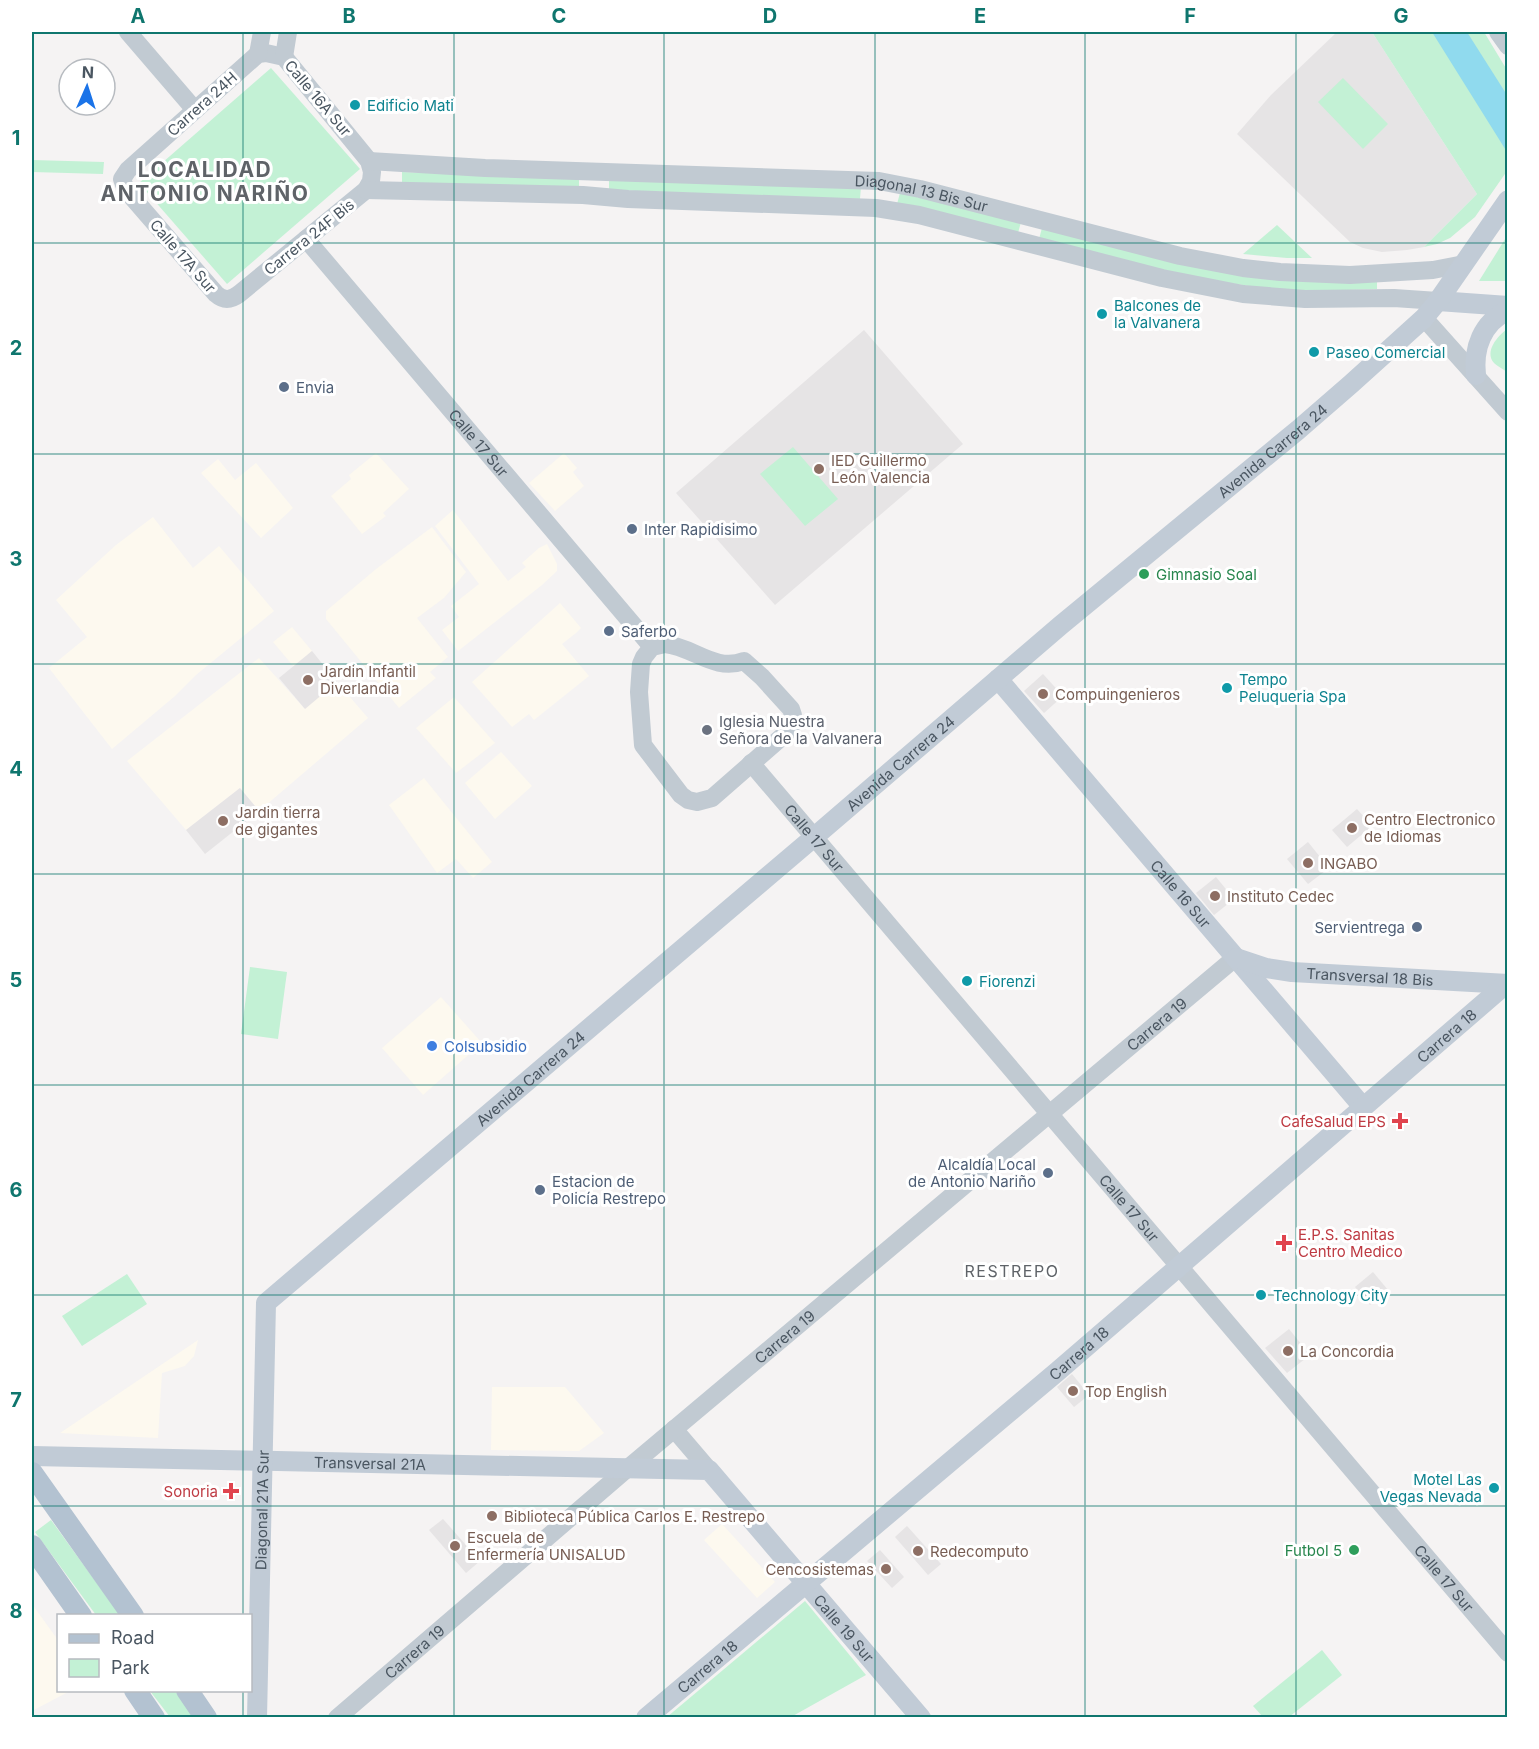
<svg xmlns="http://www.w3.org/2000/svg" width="1539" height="1749" font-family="Inter,sans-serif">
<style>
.commercial{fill:#fdf9ef}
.education{fill:#e6e4e5}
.green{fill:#c3f1d5}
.water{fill:#90daee}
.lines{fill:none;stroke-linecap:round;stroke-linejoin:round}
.tertiary{stroke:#c1cad2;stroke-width:18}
.secondary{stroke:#c1cbd6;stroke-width:20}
.primary{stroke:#b3c2d1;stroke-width:22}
.grid{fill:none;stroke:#0f766e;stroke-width:1.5;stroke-opacity:0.55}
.culture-dot{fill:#0f9aa8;stroke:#fff;stroke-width:2}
.service-dot{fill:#5c6f8a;stroke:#fff;stroke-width:2}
.education-dot{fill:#8d6e63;stroke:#fff;stroke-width:2}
.leisure-dot{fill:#2e9e5b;stroke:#fff;stroke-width:2}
.worship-dot{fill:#6b7280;stroke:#fff;stroke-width:2}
.shop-dot{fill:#3f7fe0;stroke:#fff;stroke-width:2}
.health-dot{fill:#e0444e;stroke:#fff;stroke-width:2}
.labels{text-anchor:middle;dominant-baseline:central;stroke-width:6;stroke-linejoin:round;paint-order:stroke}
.street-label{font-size:15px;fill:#4a5661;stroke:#fff}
.culture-label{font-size:15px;fill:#0d838f;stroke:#fff;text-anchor:start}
.service-label{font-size:15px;fill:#4e5e75;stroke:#fff;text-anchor:start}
.education-label{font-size:15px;fill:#785e54;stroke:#fff;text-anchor:start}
.leisure-label{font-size:15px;fill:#27864d;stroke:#fff;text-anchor:start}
.worship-label{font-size:15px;fill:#5b616d;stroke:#fff;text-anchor:start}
.shop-label{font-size:15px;fill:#366cbe;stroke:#fff;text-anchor:start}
.health-label{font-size:15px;fill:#be3a42;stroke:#fff;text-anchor:end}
.neighbourhood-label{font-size:16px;letter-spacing:1.5px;fill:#5f6368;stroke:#fff}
.district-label{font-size:21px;font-weight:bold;letter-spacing:1.5px;fill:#5f6368;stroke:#fff}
.neatline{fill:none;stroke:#0f766e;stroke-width:2}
.grid-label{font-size:20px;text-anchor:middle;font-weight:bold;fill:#0f766e}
</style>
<rect width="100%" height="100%" fill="#f5f3f3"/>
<g class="commercial">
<path d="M376,453L409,489L383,513L386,516L362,534L331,496L351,479L349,475Z"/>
<path d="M564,453L577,468L573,472L584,486L555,511L529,483Z"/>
<path d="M218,459L235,480L256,463L293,508L261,538L201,473Z"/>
<path d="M453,510L508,581L526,567L522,563L539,548L547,544L557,564V571L542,585L458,651L442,630L459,617L451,606L479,584L435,526Z"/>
<path d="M153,517L193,568L219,546L274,611L196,675L175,696L112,749L49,668L87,637L56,600L116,545Z"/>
<path d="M432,527L466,572L444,598L417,618L448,657L430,672L436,678L399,708L326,619V611L376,569Z"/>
<path d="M560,603L581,628L576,633L562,644L589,676L534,720L529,714L512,727L472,682Z"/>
<path d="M292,627L312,651L294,667L273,642Z"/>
<path d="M259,658L304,708L337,682L368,718L259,811L240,788L186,830L127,761Z"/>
<path d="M454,697L495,743L456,773L416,728Z"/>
<path d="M501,752L532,786L495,819L465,783Z"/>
<path d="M424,778L492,862L473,878L456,859L437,873L389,805Z"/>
<path d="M441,997L482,1043L423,1095L382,1048Z"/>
<path d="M198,1340L194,1356L185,1366L162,1373L158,1438L60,1433Z"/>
<path d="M492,1387H565L604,1433L579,1451L491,1450Z"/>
<path d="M722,1524L775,1582L757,1598L704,1540Z"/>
<path d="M32,1604L58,1640V1690L70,1691L32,1711Z"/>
</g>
<g class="education">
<path d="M1337,32H1372L1477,194L1424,247L1407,250L1382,252L1363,248L1350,242L1237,134L1271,95Z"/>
<path d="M864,330L963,444L775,605L676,493Z"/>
<path d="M312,651L337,682L305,709L279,678Z"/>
<path d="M1043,674L1063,696L1044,713L1024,691Z"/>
<path d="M240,788L259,811L205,854L186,830Z"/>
<path d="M1357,809L1372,826L1347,847L1332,830Z"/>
<path d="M1308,842L1329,868L1308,884L1287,859Z"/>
<path d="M1216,877L1234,899L1214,915L1196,893Z"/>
<path d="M1373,1272L1388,1290L1370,1305L1355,1287Z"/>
<path d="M1289,1329L1310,1355L1287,1373L1265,1348Z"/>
<path d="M1072,1374L1089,1395L1074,1407L1057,1387Z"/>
<path d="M443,1519L480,1561L466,1573L429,1530Z"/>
<path d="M907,1526L941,1564L928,1575L895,1537Z"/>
<path d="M880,1550L904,1577L892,1588L867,1561Z"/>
</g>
<g class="green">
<path d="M1372,32H1484L1507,70V171L1475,217L1450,238L1437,244L1424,247L1477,194Z"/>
<path d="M271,68L360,169L227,284L139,183Z"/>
<path d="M1343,78L1388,124L1363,149L1318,102Z"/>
<path d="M32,160L104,162L103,174L32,172Z"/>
<path d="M402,172L579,178V190L402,183Z"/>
<path d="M609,177L861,186L860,199L609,190Z"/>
<path d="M900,193L1021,222L1018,233L897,204Z"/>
<path d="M1277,225L1312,258H1287L1243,254Z"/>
<path d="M1042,228L1377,281V289L1319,291L1275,290L1223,282L1149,267L1039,239Z"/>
<path d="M1507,236V281H1479Z"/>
<path d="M1507,329L1508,372H1507C1503,369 1497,366 1494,363C1484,351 1498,336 1507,329Z"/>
<path d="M793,447L838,499L805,526L760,474Z"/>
<path d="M250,967L287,972L278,1039L241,1034Z"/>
<path d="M127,1274L147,1304L82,1346L62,1316Z"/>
<path d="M51,1520L120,1615H96L35,1532Z"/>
<path d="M805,1601L866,1675L791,1717H667Z"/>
<path d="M1322,1650L1342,1675L1289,1717H1263L1253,1706Z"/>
<path d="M150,1691H175L195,1717H170Z"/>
</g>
<path class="water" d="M1432,32H1467L1507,95V152Z"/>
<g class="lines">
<g class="tertiary">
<path d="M128,32L195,110"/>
<path d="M1498,32L1508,46"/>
<path d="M266,53L284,57L369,161L372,172L371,181L366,190L239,294C231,300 224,301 216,294L126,190L122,179L128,170L258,54Z"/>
<path d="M258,54L262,32"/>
<path d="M284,57L288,32"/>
<path id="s1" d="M369,161L485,168L879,181L920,189L1180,256L1243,268L1280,272L1350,275L1433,270L1464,264"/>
<path d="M366,190L583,195L628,199L876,208L919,215L1162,278L1243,294L1305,299L1394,298L1438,301"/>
<path id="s2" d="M306,239L652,647"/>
<path d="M1424,318L1508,412"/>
<path d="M665,644C694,647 714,672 744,661L762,677L791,709C796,721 793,727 784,735L712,798L697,802L688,800L681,795L643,745L639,692L641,664L644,657L652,647Z"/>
<path id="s3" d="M751,763L1508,1653"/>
<path d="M674,1429L709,1470"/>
<path id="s4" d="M337,1718L628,1468L1235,958"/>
</g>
<g class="secondary">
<path d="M1438,301L1508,306"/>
<path d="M1476,375C1473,348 1482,323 1508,310"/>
<path id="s5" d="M998,679L1363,1107"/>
<path id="s6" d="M1236,958L1266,968L1292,972L1508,984"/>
<path id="s7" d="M32,1456L709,1470L921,1718"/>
<path id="s8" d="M257,1718L266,1303L813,838L1061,625L1298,430L1351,384L1424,318L1438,301L1508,200"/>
<path id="s9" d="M646,1718L1058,1371L1506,984"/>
</g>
<g class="primary">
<path d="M32,1473L133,1616"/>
<path d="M32,1546L81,1616"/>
<path d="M135,1690L154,1718"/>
<path d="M187,1690L206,1718"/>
</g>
</g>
<path class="grid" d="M243,32V1616M454,32V1718M664,32V1718M875,32V1718M1085,32V1718M1296,32V1718M32,243H1508M32,454H1508M32,664H1508M32,874H1508M32,1085H1508M32,1295H1508M32,1506H1508M243,1690V1718"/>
<g class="culture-dot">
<circle cx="355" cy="105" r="6"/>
<circle cx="1102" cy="314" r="6"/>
<circle cx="1314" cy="352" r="6"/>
<circle cx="1227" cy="688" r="6"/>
<circle cx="967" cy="981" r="6"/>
<circle cx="1261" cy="1295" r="6"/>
<circle cx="1494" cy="1488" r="6"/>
</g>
<g class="service-dot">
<circle cx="284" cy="387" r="6"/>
<circle cx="632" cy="529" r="6"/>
<circle cx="609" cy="631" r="6"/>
<circle cx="1417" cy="927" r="6"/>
<circle cx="1048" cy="1173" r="6"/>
<circle cx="540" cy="1190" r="6"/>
</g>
<g class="education-dot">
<circle cx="819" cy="469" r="6"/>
<circle cx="308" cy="680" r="6"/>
<circle cx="1043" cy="694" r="6"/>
<circle cx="223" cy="821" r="6"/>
<circle cx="1352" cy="828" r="6"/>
<circle cx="1308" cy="863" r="6"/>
<circle cx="1215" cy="896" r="6"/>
<circle cx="1288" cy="1351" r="6"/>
<circle cx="1073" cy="1391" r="6"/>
<circle cx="492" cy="1516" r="6"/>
<circle cx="455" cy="1546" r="6"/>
<circle cx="918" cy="1551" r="6"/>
<circle cx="886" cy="1569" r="6"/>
</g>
<g class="leisure-dot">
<circle cx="1144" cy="574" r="6"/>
<circle cx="1354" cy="1550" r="6"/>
</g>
<circle class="worship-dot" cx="707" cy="730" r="6"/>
<circle class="shop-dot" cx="432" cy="1046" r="6"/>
<g class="health-dot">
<path d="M1397 1112h6v6h6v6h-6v6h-6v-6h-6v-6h6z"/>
<path d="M1281 1234h6v6h6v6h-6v6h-6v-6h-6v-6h6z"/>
<path d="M228 1482h6v6h6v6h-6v6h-6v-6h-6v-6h6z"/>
</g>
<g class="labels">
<g class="street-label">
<text transform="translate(318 98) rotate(50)">Calle 16A Sur</text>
<text transform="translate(202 104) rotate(-42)">Carrera 24H</text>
<text stroke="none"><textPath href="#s1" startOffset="554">Diagonal 13 Bis Sur</textPath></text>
<text transform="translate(309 237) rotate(-39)">Carrera 24F Bis</text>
<text transform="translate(183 256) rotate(49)">Calle 17A Sur</text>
<text stroke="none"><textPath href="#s2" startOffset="267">Calle 17 Sur</textPath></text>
<text stroke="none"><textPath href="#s8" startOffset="1734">Avenida Carrera 24</textPath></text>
<text stroke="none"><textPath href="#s8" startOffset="1248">Avenida Carrera 24</textPath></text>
<text stroke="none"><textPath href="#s3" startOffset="98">Calle 17 Sur</textPath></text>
<text stroke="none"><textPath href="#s5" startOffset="282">Calle 16 Sur</textPath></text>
<text stroke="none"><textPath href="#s6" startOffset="136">Transversal 18 Bis</textPath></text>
<text stroke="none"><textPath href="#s4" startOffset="1074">Carrera 19</textPath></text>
<text stroke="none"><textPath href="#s9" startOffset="1052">Carrera 18</textPath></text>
<text stroke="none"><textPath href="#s8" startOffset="762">Avenida Carrera 24</textPath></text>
<text stroke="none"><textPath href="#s3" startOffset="584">Calle 17 Sur</textPath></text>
<text stroke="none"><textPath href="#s4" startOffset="588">Carrera 19</textPath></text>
<text stroke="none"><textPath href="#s9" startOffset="566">Carrera 18</textPath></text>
<text stroke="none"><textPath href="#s7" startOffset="338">Transversal 21A</textPath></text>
<text stroke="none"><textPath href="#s8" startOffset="208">Diagonal 21A Sur</textPath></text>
<text stroke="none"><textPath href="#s3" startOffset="1070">Calle 17 Sur</textPath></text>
<text stroke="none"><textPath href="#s7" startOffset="885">Calle 19 Sur</textPath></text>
<text stroke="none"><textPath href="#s4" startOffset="102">Carrera 19</textPath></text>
<text stroke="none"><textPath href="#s9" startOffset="80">Carrera 18</textPath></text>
</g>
<g class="culture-label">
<text x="367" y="105">Edificio Mati</text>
<text x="1114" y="305">Balcones de<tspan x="1114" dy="17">la Valvanera</tspan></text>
<text x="1326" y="352">Paseo Comercial</text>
<text x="1239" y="679">Tempo<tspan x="1239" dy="17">Peluqueria Spa</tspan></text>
<text x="979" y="981">Fiorenzi</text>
<text x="1273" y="1295">Technology City</text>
<text x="1482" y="1479" text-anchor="end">Motel Las<tspan x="1482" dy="17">Vegas Nevada</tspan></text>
</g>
<g class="service-label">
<text x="296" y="387">Envia</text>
<text x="644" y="529">Inter Rapidisimo</text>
<text x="621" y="631">Saferbo</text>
<text x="1405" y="927" text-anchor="end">Servientrega</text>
<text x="1036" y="1164" text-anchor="end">Alcaldía Local<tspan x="1036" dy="17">de Antonio Nariño</tspan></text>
<text x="552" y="1181">Estacion de<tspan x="552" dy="17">Policía Restrepo</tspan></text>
</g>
<g class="education-label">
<text x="831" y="460">IED Guillermo<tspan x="831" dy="17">León Valencia</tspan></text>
<text x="320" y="671">Jardin Infantil<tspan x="320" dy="17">Diverlandia</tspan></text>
<text x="1055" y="694">Compuingenieros</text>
<text x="235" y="812">Jardin tierra<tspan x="235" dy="17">de gigantes</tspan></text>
<text x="1364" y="819">Centro Electronico<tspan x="1364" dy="17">de Idiomas</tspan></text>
<text x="1320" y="863">INGABO</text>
<text x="1227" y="896">Instituto Cedec</text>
<text x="1300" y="1351">La Concordia</text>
<text x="1085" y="1391">Top English</text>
<text x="504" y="1516">Biblioteca Pública Carlos E. Restrepo</text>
<text x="467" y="1537">Escuela de<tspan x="467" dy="17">Enfermería UNISALUD</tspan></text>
<text x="930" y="1551">Redecomputo</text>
<text x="874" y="1569" text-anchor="end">Cencosistemas</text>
</g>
<g class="leisure-label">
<text x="1156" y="574">Gimnasio Soal</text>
<text x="1342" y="1550" text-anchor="end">Futbol 5</text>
</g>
<g class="worship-label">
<text x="719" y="721">Iglesia Nuestra<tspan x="719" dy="17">Señora de la Valvanera</tspan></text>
</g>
<g class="shop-label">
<text x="444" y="1046">Colsubsidio</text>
</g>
<g class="health-label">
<text x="1386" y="1121">CafeSalud EPS</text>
<text x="1298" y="1234" text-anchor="start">E.P.S. Sanitas<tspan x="1298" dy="17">Centro Medico</tspan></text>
<text x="218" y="1491">Sonoria</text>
</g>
<g class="neighbourhood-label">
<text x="1012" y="1271">RESTREPO</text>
</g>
<g class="district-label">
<text x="205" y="169">LOCALIDAD<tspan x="205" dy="24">ANTONIO NARIÑO</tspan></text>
</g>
</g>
<rect width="1539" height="1749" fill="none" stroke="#ffffff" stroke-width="66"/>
<rect x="57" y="1614" width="195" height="78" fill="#ffffff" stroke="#b7bbc0" stroke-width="1.5"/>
<rect x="69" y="1634" width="30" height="9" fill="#b3c2d1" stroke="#b7bbc0" stroke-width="1.5"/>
<text x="111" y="1644" font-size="18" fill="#4a5661">Road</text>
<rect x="69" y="1659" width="30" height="18" fill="#c3f1d5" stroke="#b7bbc0" stroke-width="1.5"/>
<text x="111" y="1674" font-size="18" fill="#4a5661">Park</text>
<g transform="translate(87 87) rotate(3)"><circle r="28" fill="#ffffff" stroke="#b7bbc0" stroke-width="1.5"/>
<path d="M0-4.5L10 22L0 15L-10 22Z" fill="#1a73e8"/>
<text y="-9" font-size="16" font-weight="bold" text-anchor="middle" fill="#4a5661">N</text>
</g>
<rect x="33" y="33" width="1473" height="1683" class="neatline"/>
<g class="grid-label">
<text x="138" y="23">A</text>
<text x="349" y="23">B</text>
<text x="559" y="23">C</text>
<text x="770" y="23">D</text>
<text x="980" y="23">E</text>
<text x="1190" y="23">F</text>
<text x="1401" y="23">G</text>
<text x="16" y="145">1</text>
<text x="16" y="355">2</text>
<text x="16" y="566">3</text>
<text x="16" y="776">4</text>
<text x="16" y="987">5</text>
<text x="16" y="1197">6</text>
<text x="16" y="1407">7</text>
<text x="16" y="1618">8</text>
</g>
</svg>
